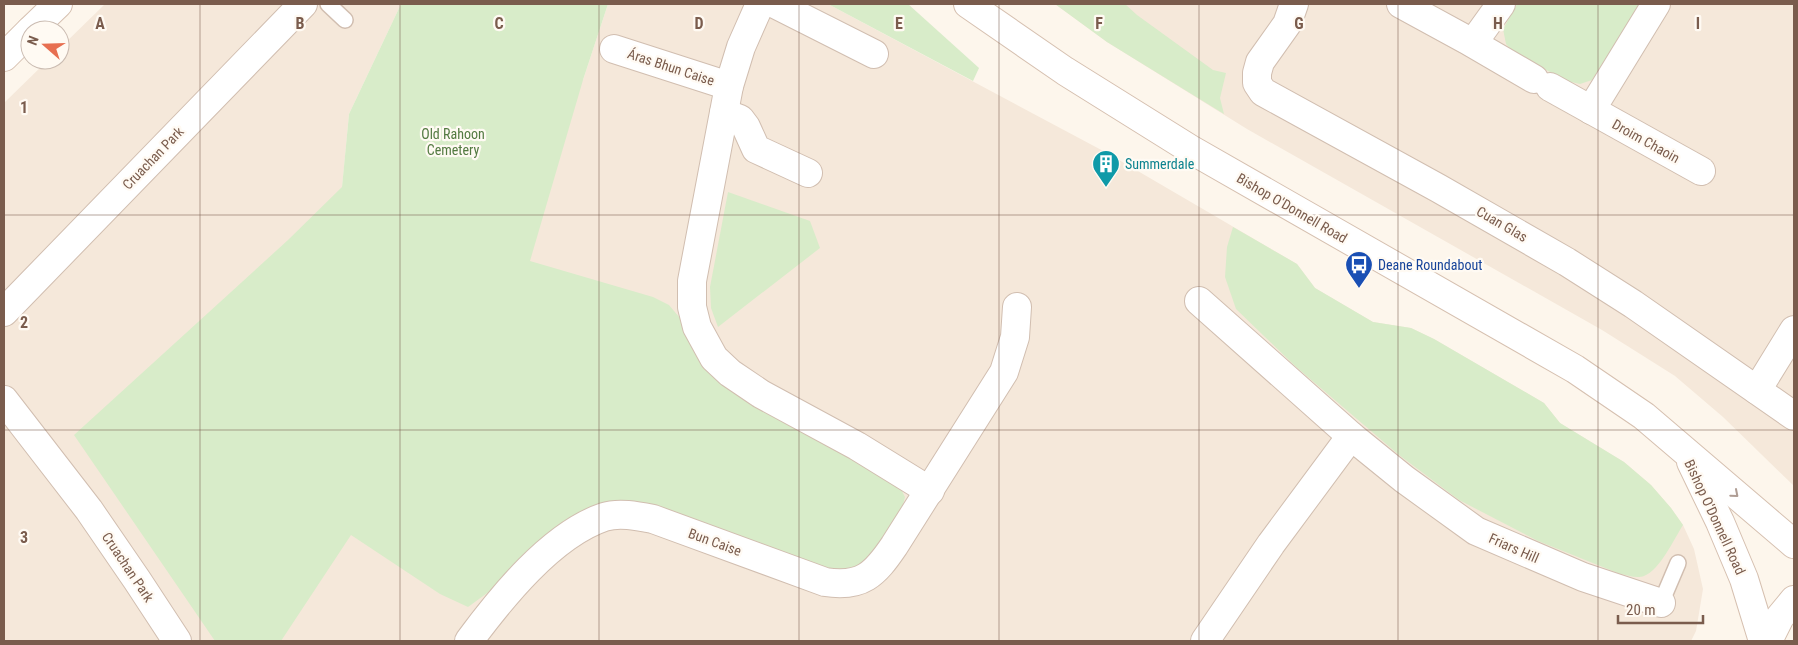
<svg xmlns="http://www.w3.org/2000/svg" width="1798" height="645" font-family="'Roboto Condensed',sans-serif">
<style>
.residential{fill:#f5e8da}
.green{fill:#d8ecc9}
.lines{fill:none;stroke-linecap:round;stroke-linejoin:round}
.lane-casing{stroke:#d1beb0;stroke-width:18}
.street-casing{stroke:#d1beb0;stroke-width:30}
.secondary-casing{stroke:#d6c0b0;stroke-width:30}
.lane{stroke:#fff;stroke-width:15}
.street{stroke:#fff;stroke-width:28}
.secondary{stroke:#fff;stroke-width:28}
.oneway{stroke:#af9d94}
.grid{fill:none;stroke:#7a5c4d;stroke-width:1;stroke-opacity:0.55}
.labels{text-anchor:middle;dominant-baseline:central;stroke-width:4.5;stroke-linejoin:round;paint-order:stroke}
.street-label{font-size:14px;fill:#7a5c4d;stroke:#fffaf3}
.park-label{font-size:14px;fill:#537a41;stroke:#fffaf3}
.culture-label{font-size:14px;fill:#0d838f;stroke:#fffaf3;text-anchor:start}
.transit-label{font-size:14px;fill:#164399;stroke:#fffaf3;text-anchor:start}
.grid-label{font-size:16px;text-anchor:middle;font-weight:bold;fill:#7a5c4d;stroke:#fffaf3;stroke-width:4.5;stroke-linejoin:round;paint-order:stroke}
</style>
<rect width="100%" height="100%" fill="#fdf6ec"/>
<g class="residential">
<path d="M105,4H401L349,114L338,230L583,80L608,4H828L1107,153L1220,219L1297,264L1315,288L1373,322L1411,328L1434,339L1544,403L1560,423L1624,462L1651,485L1671,508L1683,525L1694,549L1703,589L1696,631L1691,641H4V103L48,60H60V48Z"/>
<path d="M1055,4H1794V486L1723,417L1675,376L1602,330L1247,129L1107,42Z"/>
</g>
<g class="green">
<path d="M401,4H608L583,80L530,261L653,297L669,305L685,324L726,387L737,395L797,427L900,487L905,497L901,513L869,559L852,568L832,570L635,501L602,503L583,512L524,556L490,591L468,607L440,594L351,535L281,641H215L74,435L288,240L342,187L349,114Z"/>
<path d="M828,4H908L979,68L973,81Z"/>
<path d="M1055,4H1125L1137,15L1213,70L1226,73L1220,98L1224,114L1107,42Z"/>
<path d="M1517,4H1641L1592,80L1580,84L1567,81L1514,53L1506,44L1503,29Z"/>
<path d="M728,192L810,221L820,248L718,327L711,308L710,287Z"/>
<path d="M1233,227L1297,264L1315,288L1373,322L1411,328L1434,339L1544,403L1560,423L1624,462L1651,485L1671,508L1683,525C1674,539 1660,570 1644,576C1637,579 1627,575 1620,574L1538,541L1459,500L1399,455L1295,366L1236,309L1225,277L1227,247Z"/>
</g>
<g class="lines">
<defs>
<g id="lane">
<path d="M328,4L345,20"/>
<path d="M1661,603L1678,563"/>
</g>
<g id="street">
<path d="M760,4L741,47L729,86L692,281V307L697,327L714,358L730,373L761,394L857,446L930,491"/>
<path d="M775,4L874,54"/>
<path d="M1294,4L1287,24L1260,62L1257,73V83L1263,92L1438,188L1567,262L1633,304L1794,416"/>
<path d="M1401,4L1467,40L1534,79"/>
<path d="M1473,43L1501,4"/>
<path d="M614,49L729,86"/>
<path d="M1550,87L1701,171"/>
<path d="M1591,110L1656,4"/>
<path d="M724,113L740,119L746,127L756,149L808,173"/>
<path d="M1199,301L1351,436L1404,479L1476,531L1583,577L1661,603"/>
<path d="M4,312L303,4"/>
<path d="M1757,390L1794,330"/>
<path d="M4,400L89,510L137,580L177,641"/>
<path d="M469,641C501,598 551,535 604,517C619,512 638,516 653,519L825,582C862,588 875,574 894,546L1004,372L1015,337L1017,307"/>
<path d="M1205,641L1271,544L1351,436"/>
</g>
<g id="secondary">
<path d="M968,4L1065,71L1190,149L1575,369L1644,416L1794,544"/>
<path d="M31,30L58,4"/>
<path d="M4,57L30,31"/>
<path d="M1691,462L1720,522L1744,579L1763,641"/>
<path d="M1768,641L1780,617L1794,600"/>
</g>
</defs>
<use href="#lane" class="lane-casing"/>
<use href="#street" class="street-casing"/>
<use href="#secondary" class="secondary-casing"/>
<use href="#lane" class="lane"/>
<use href="#street" class="street"/>
<use href="#secondary" class="secondary"/>
</g>
<defs><path id="oneway-chevron" d="M-2-3.5L2.5 0L-2 3.5" fill="none" stroke-width="1.6" stroke-linecap="round" stroke-linejoin="round" transform="scale(1.25)"/></defs>
<use class="oneway" href="#oneway-chevron" transform="translate(1735 494) rotate(41)"/>
<path class="grid" d="M200,4V641M400,4V641M599,4V641M799,4V641M999,4V641M1199,4V641M1398,4V641M1598,4V641M4,215H1794M4,430H1794"/>
<defs>
<symbol id="building-pin" viewBox="-11 -11 22 30"><path d="M0 17L-7.5 6A9.5 9.5 0 1 1 7.5 6Z" fill="#0f9aa8" stroke="#fffaf3"/><path d="M-4-6H4V6H1V3H-1V6H-4ZM-2.5-4.3h1.7v1.8h-1.7ZM.8-4.3h1.7v1.8H.8ZM-2.5-1h1.7V.8h-1.7ZM.8-1h1.7V.8H.8Z" fill="#fff"/></symbol>
<symbol id="bus-pin" viewBox="-11 -11 22 30"><path d="M0 17L-7.5 6A9.5 9.5 0 1 1 7.5 6Z" fill="#1a4fb4" stroke="#fffaf3"/><path d="M-5-6H5V4H4V6H2V4H-2V6H-4V4H-5ZM-3.5-4V0h7V-4ZM-3.5 1.2v1.5H-2V1.2ZM2 1.2v1.5H3.5V1.2Z" fill="#fff"/></symbol>
</defs>
<g fill-rule="evenodd">
<use href="#building-pin" x="1090" y="148" width="32" height="43"/>
<use href="#bus-pin" x="1343" y="249" width="32" height="43"/>
</g>
<g class="labels">
<g class="street-label">
<text transform="translate(671 67) rotate(18)">Áras Bhun Caise</text>
<text transform="translate(1646 141) rotate(29)">Droim Chaoin</text>
<text transform="translate(153 158) rotate(-46)">Cruachan Park</text>
<text transform="translate(1292 208) rotate(30)">Bishop O'Donnell Road</text>
<text transform="translate(1502 224) rotate(30)">Cuan Glas</text>
<text transform="translate(1715 517) rotate(65)">Bishop O'Donnell Road</text>
<text transform="translate(715 542) rotate(20)">Bun Caise</text>
<text transform="translate(1514 548) rotate(24)">Friars Hill</text>
<text transform="translate(128 567) rotate(56)">Cruachan Park</text>
</g>
<g class="park-label">
<text x="453" y="134">Old Rahoon<tspan x="453" dy="16">Cemetery</tspan></text>
</g>
<g class="culture-label">
<text x="1125" y="164">Summerdale</text>
</g>
<g class="transit-label">
<text x="1378" y="265">Deane Roundabout</text>
</g>
</g>
<g class="grid-label">
<text x="100" y="29">A</text>
<text x="300" y="29">B</text>
<text x="499" y="29">C</text>
<text x="699" y="29">D</text>
<text x="899" y="29">E</text>
<text x="1099" y="29">F</text>
<text x="1299" y="29">G</text>
<text x="1498" y="29">H</text>
<text x="1698" y="29">I</text>
<text x="24" y="113">1</text>
<text x="24" y="328">2</text>
<text x="24" y="543">3</text>
</g>
<rect width="1798" height="645" fill="none" stroke="#7a5c4d" stroke-width="10"/>
<g transform="translate(45 45) rotate(290)"><circle r="24" fill="#fffaf3" stroke="#cabbb1"/>
<path d="M0-4L9 19L0 12L-9 19Z" fill="#e76f51"/>
<text y="-8" font-size="14" font-weight="bold" text-anchor="middle" fill="#7a5c4d">N</text>
</g>
<path d="M1618 615v8h85v-8" fill="none" stroke="#7a5c4d" stroke-width="2.5"/>
<text x="1626" y="615" font-size="15" fill="#7a5c4d" stroke="#fffaf3" stroke-width="4" paint-order="stroke">20 m</text>
</svg>
